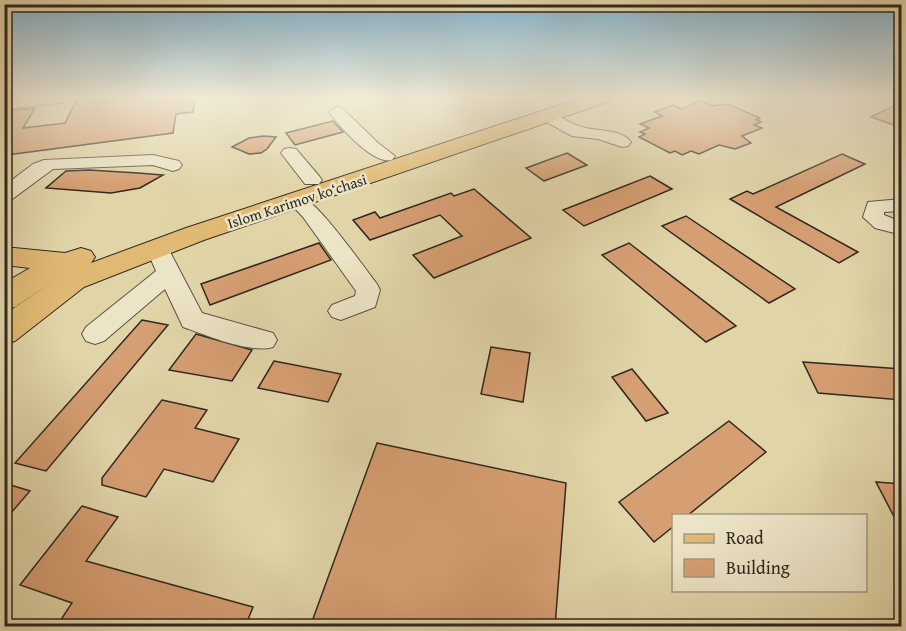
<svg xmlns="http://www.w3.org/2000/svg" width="906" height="631" font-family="'Gentium Book Plus',serif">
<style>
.building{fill:#d69f73;stroke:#31281f;stroke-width:1.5}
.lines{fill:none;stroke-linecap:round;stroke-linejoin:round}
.minor-casing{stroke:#5d5341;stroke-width:2}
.major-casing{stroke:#31281f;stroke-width:2}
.minor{fill:#ece4c6;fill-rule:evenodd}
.major{fill:#e0ba74;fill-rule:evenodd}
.labels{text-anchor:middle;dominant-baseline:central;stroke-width:5;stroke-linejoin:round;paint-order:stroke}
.far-street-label{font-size:15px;fill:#31281f;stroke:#ece4c6}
</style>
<rect width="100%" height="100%" fill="#e1d5a8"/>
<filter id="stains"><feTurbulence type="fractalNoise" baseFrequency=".00333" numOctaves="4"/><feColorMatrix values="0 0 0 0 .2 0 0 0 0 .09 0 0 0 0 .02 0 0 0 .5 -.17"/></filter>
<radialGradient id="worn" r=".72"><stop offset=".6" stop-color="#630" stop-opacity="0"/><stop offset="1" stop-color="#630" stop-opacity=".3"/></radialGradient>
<g class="building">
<path d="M94,97H195L193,112L176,114L173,133L7,155L4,159V111L35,108L23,128L65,123L77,99Z"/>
<path d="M701,101L711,106L728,104L760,118L756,120L761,122L754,125L762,128L742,136L751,143L735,149L719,145L699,154L691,151L682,155L675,151L670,153L639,137L645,134L640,132L649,128L640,124L662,116L655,112L673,105L681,109Z"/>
<path d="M902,102V128L871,117Z"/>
<path d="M333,121L343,132L295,145L286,133Z"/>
<path d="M263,136L276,137L267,149L261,153L249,154L232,147L249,138Z"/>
<path d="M567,153L587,165L544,181L526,168Z"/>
<path d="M842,154L865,164L776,207L858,252L839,263L730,199L747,191L753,194Z"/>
<path d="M89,170L138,173L163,175L140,188L111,193L46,188L66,171Z"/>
<path d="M650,176L672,189L584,226L563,210Z"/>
<path d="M474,189L531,238L434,278L413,255L462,236L440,215L370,240L353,220L375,212L380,218L451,193L454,196Z"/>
<path d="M686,216L795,289L769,303L662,226Z"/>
<path d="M319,243L331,260L210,305L201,284Z"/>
<path d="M629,243L736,326L706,342L602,255Z"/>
<path d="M142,320L168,325L46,471L15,463Z"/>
<path d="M196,334L252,350L232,381L169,370Z"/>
<path d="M491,347L530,353L523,402L481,394Z"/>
<path d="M274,361L341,374L328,402L258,388Z"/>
<path d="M803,362L902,369V400L818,393Z"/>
<path d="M632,369L668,413L646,421L612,377Z"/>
<path d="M162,400L207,410L195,428L239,439L213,482L164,469L146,497L102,485V478Z"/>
<path d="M729,421L766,452L687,516H674V526L654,542L619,502Z"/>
<path d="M377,443L566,483L555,627H310Z"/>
<path d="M876,482L902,484V532Z"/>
<path d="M4,483L30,491L4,521Z"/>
<path d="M82,506L118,517L86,561L253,607L245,627H56L72,603L20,585Z"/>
</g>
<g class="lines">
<defs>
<g id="minor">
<path d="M24,97H73L66,102L4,109V99Z"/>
<path d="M337,107L343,109L378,143L395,156L392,160C373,165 340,127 329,112Z"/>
<path d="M547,111C559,114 569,124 582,127C597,132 620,128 631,142L628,146L622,147L598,139L572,136L541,119L539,116L541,113Z"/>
<path d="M290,148L296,149L319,176L322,180L319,184H305L281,153L284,149Z"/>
<path d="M153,155L179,161L182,165L179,169L173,171L153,165L53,169L11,200L4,202V186L33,164L44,160Z"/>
<path d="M297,194C317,199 362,265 377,284L380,290L375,307L341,320L332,317L328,311L332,305L355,296L356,291L303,217L287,200L290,196Z"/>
<path d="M902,199V211L884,212V215L902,222V235L875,228L863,217L868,202Z"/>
<path d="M157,241L165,243L168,248L202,313L273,333L277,340L273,347C250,354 206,335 183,327L165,289L104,341L95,344L86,341L82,334L86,327L156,271L146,248L149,243Z"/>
</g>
<path id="major" d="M584,97H612L610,101L204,240L84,287L15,341L4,344V315L53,281L15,307L4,310V283L30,268L4,265V247L65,253L81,248L91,251L95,257L91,263L186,228Z"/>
</defs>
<use href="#minor" class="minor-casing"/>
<use href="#major" class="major-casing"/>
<use href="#minor" class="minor"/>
<use href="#major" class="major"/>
</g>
<linearGradient id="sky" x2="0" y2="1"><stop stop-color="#86b6d0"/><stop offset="0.52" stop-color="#f2ecd8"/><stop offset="1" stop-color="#f2ecd8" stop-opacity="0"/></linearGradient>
<rect width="906" height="186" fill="url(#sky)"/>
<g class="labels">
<g class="far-street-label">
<text transform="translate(297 201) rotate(-18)">Islom Karimov ko‘chasi</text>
</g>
</g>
<rect width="906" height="631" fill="none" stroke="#e1d5a8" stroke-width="24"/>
<rect x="6" y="6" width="894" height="619" fill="none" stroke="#31281f" stroke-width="3"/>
<rect x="12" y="12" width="882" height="607" fill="none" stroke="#31281f" stroke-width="1.5"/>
<rect x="672" y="514" width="195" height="78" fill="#ece4c6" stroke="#a19983" stroke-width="1.5"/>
<rect x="684" y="534" width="30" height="9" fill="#e0ba74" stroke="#a19983" stroke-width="1.5"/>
<text x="726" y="544" font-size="18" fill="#31281f">Road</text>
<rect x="684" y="559" width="30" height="18" fill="#d69f73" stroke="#a19983" stroke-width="1.5"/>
<text x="726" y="574" font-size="18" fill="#31281f">Building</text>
<rect width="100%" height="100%" filter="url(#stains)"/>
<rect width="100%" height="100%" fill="url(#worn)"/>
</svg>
